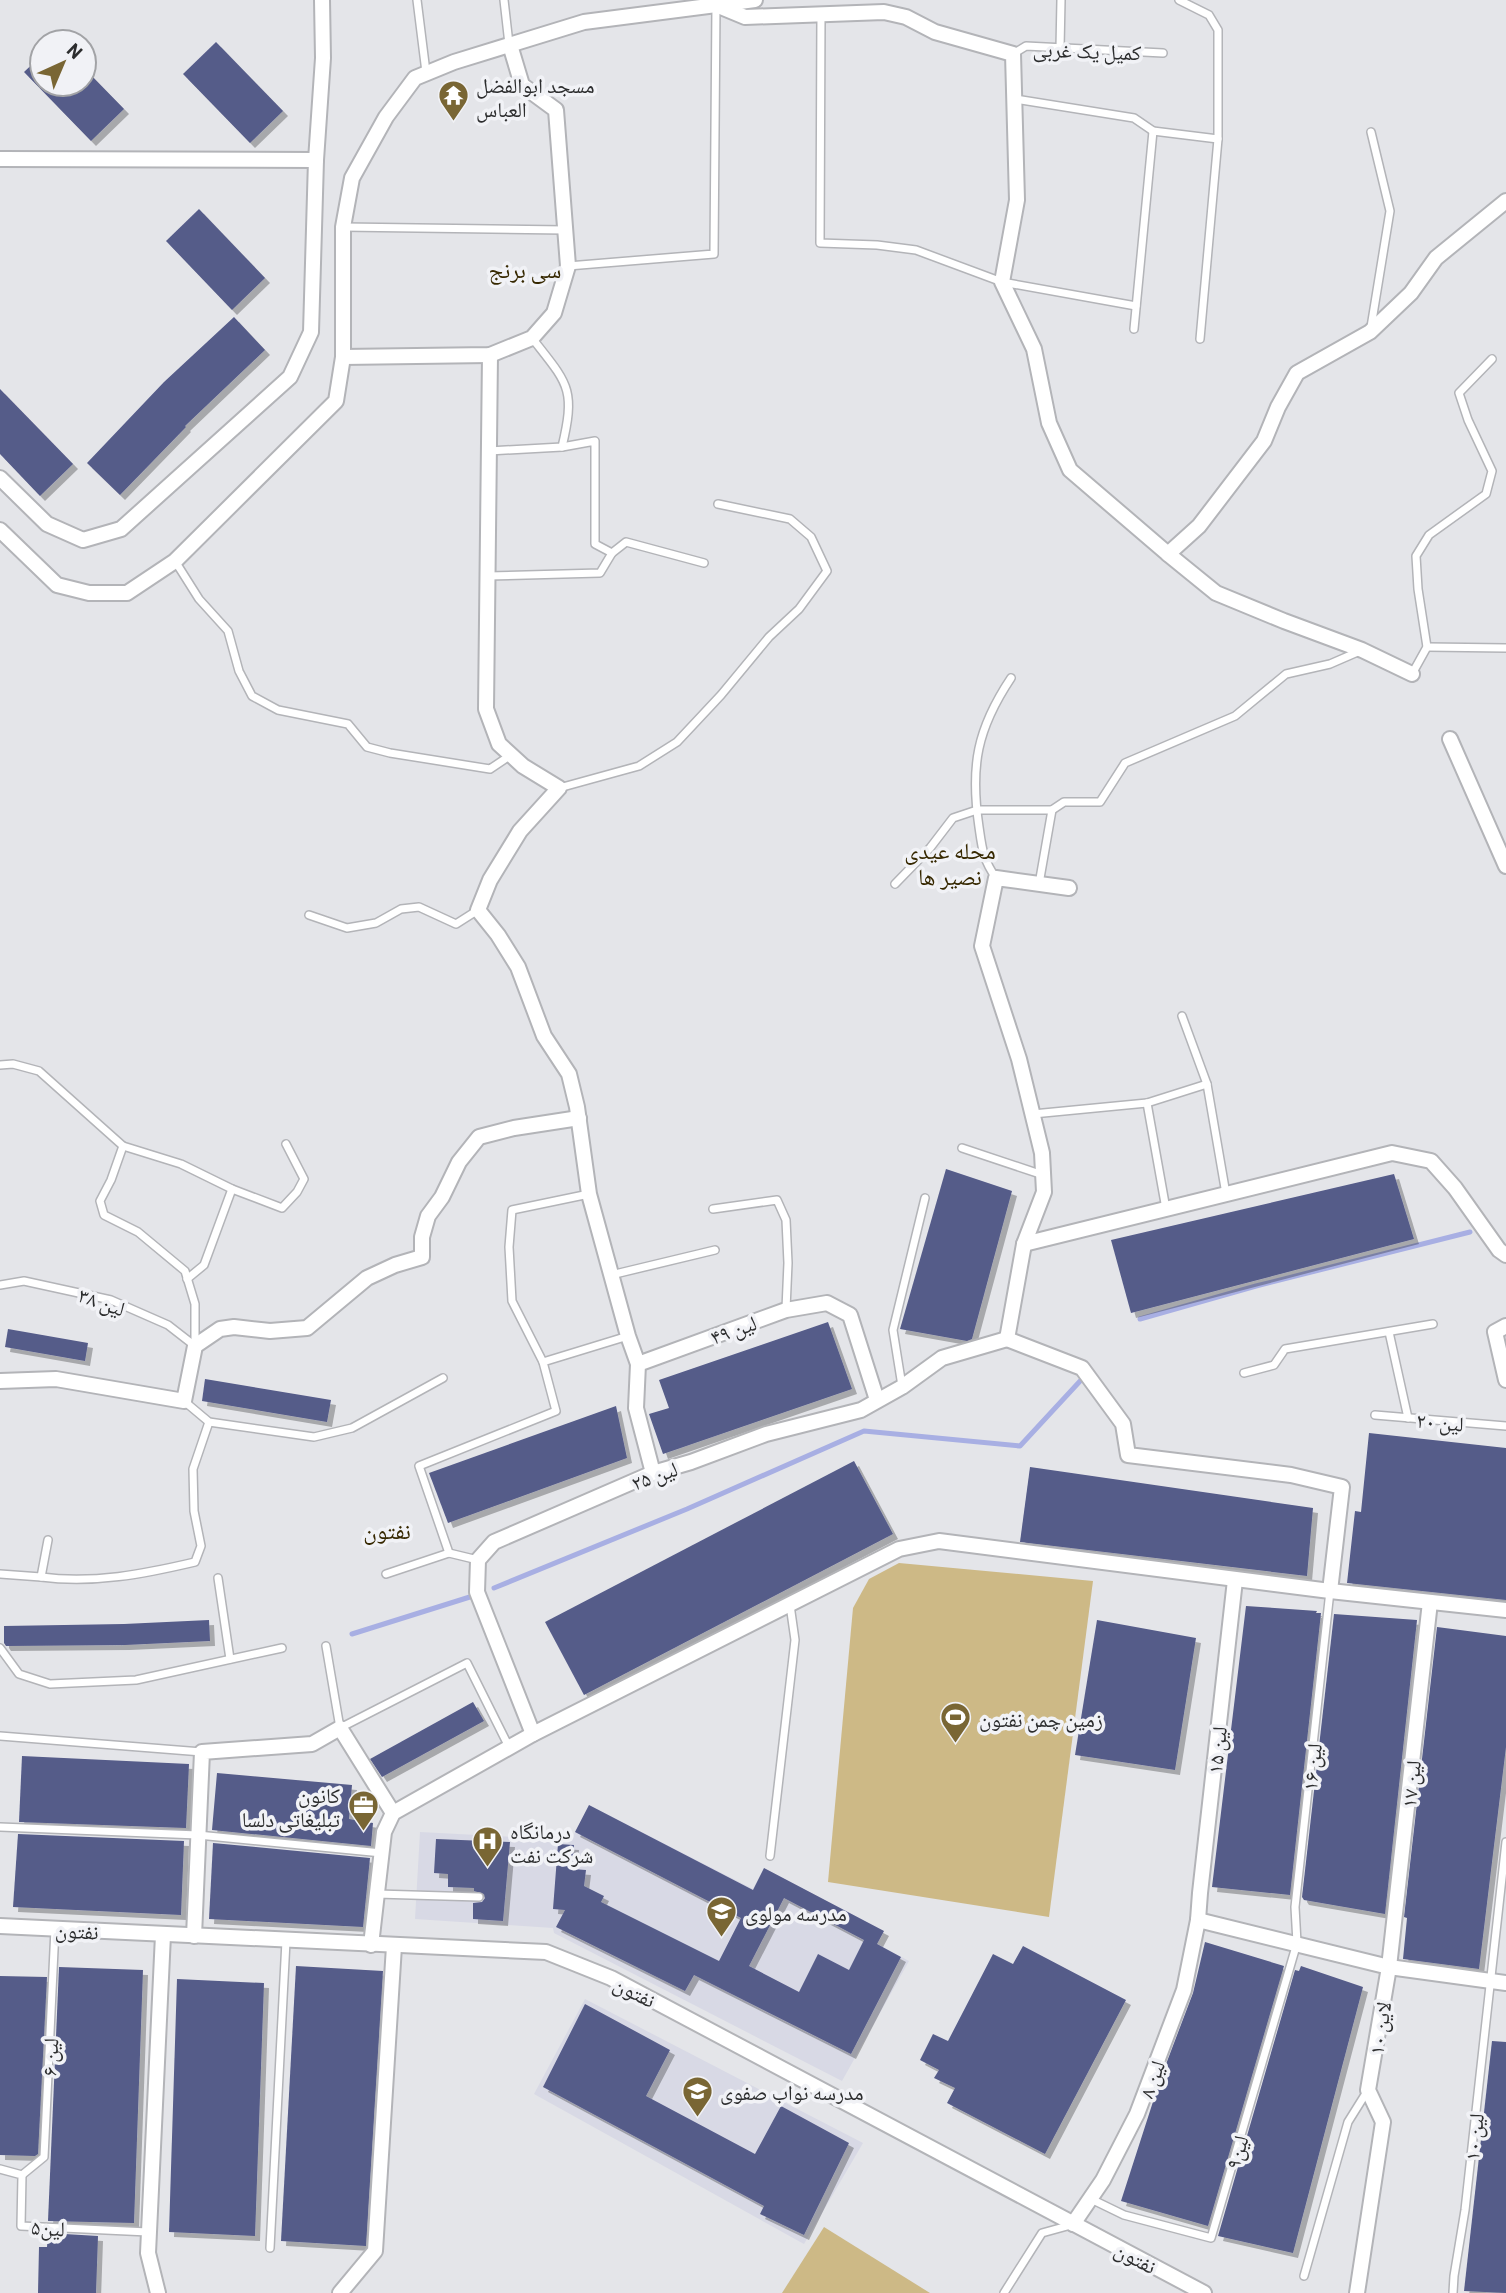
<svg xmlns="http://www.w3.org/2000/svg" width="1506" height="2293" font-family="Barlow,'Noto Naskh Arabic',sans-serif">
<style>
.built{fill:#d8d9e5}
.green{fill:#cdb986}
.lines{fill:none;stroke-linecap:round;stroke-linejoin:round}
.stream{stroke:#a8afe3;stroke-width:5}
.building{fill:#555b89;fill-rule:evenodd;filter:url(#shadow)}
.service-casing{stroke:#b3b4b8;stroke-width:10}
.minor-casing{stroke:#b3b4b8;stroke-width:18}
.service{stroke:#fff;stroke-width:7}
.minor{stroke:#fff;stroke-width:14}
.labels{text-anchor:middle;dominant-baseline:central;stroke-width:7;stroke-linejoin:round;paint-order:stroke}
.street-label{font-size:21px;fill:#2c2d2e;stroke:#f1f2f6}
.poi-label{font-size:21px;fill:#2c2d2e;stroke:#f1f2f6;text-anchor:start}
.neighbourhood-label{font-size:23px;fill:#362800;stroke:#f1f2f6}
</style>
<defs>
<filter id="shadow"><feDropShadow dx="5" dy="5" stdDeviation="0" flood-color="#0004"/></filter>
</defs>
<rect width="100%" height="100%" fill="#e4e5e9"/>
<g class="built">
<path d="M589,1805L753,1889L764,1868L884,1931L877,1944L909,1961L842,2081L554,1933L553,1928L415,1919L420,1832L571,1840Z"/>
<path d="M585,1999L863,2143L804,2244L534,2094Z"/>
</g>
<g class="green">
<path d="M899,1563L1093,1581L1049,1917L828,1882L853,1608L869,1579Z"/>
<path d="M824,2227L930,2293H782Z"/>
</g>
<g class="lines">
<g class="stream">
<path d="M1140,1319L1256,1286L1470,1232"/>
<path d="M494,1588L687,1509L864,1431L1020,1446L1082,1379"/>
<path d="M352,1634L473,1596"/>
</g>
</g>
<g class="building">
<path d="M216,42L283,111L250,143L183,74Z"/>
<path d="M42,55V84H84V68L124,109L91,141L24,72Z"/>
<path d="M199,209L265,278L232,310L166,241Z"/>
<path d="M234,317L265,350L185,426L186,427L120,495L87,463L164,382Z"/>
<path d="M0,389L73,464L40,496L0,454Z"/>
<path d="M946,1169L1012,1191L972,1339L967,1341L900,1329Z"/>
<path d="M1394,1174L1414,1239L1131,1313L1111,1240Z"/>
<path d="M828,1322L852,1389L663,1454L649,1414L669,1408L659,1380Z"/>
<path d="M8,1329L88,1343L85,1361L5,1347Z"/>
<path d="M205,1379L331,1400L327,1422L202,1401Z"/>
<path d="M616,1406L627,1458L448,1523L429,1473Z"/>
<path d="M1369,1433L1506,1448V1600L1347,1583L1355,1511L1361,1512Z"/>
<path d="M854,1461L893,1534L584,1695L545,1622Z"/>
<path d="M1030,1467L1313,1508L1307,1576L1020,1542Z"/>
<path d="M1246,1606L1317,1611L1316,1613H1321L1290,1895L1212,1887Z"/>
<path d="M1334,1614L1417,1620L1385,1914L1304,1900L1302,1897Z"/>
<path d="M209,1620L210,1641L125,1645L6,1646L4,1643V1626L124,1624Z"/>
<path d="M1097,1620L1196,1638L1175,1770L1075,1755Z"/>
<path d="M1437,1627L1506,1636V1747L1479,1969L1403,1959L1407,1918L1404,1917Z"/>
<path d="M473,1702L484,1721L382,1777L370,1759Z"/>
<path d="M22,1756L189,1764L186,1828L19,1822Z"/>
<path d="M217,1773L352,1785L349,1819L373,1823L371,1846L212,1830Z"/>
<path d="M589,1805L753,1890L764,1868L884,1931L877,1944L901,1957L851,2054L694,1975L685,1991L556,1927L565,1910L553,1909L558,1844L574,1845L572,1869L586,1870L584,1886L604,1896L601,1902L719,1961L741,1918L575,1832ZM784,1898L864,1940L849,1970L818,1954L799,1992L749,1966Z"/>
<path d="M18,1834L184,1841L181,1915L13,1907Z"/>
<path d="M436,1839L510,1842L503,1921L473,1919V1903L482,1902L485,1898L484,1894L474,1891V1888L448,1887V1874L434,1873Z"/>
<path d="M213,1843L370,1858L363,1927L209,1919Z"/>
<path d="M1205,1942L1284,1966L1208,2226L1121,2201L1160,2080L1193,1993Z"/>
<path d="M1023,1946L1126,2000L1045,2154L947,2103L955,2088L934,2078L939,2070L920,2060L933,2034L948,2041L993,1954L1013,1964Z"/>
<path d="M296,1966L383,1971L366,2246L281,2241Z"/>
<path d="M1301,1966L1363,1987L1293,2253L1218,2236L1295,1970L1299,1971Z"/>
<path d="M59,1967L143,1970L134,2223L48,2221Z"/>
<path d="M0,1976L47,1977L38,2154L35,2156L0,2155Z"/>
<path d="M177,1979L264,1983L255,2236L169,2232Z"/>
<path d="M585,2004L670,2050L646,2096L755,2154L781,2106L849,2143L804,2235L760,2214L764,2206L543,2087Z"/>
<path d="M1492,2041L1506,2042V2293L1464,2291Z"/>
<path d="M48,2233L98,2236L96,2293H38L39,2247H47Z"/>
</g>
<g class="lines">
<defs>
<g id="service">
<path d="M417,0L426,72"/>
<path d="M504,0L509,44"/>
<path d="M1179,0L1209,15L1218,30V139L1200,339"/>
<path d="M821,13L820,243L877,245L916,250L1002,282L1136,306"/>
<path d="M1060,48L1061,0"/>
<path d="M1013,54L1026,46L1163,53"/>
<path d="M1015,99L1134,118L1153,131L1218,139"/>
<path d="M1371,132L1390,211L1371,327"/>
<path d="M343,227L565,230"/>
<path d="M568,266L714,254L716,5"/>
<path d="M1134,329L1153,131"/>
<path d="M532,338C568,384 576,388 562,447"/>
<path d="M489,451L562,447L595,441V544L612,553"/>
<path d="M175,561L199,599L228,631L239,671L252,696L278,710L348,724L367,747L390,753L490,769L511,755"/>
<path d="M488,576L600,573L612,553L626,542L704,563"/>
<path d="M1427,647L1506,648"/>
<path d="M1412,674L1427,647L1418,589L1416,556L1429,535L1486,494L1492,471L1468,420L1459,393L1492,359"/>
<path d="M559,788L639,766L677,742L721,695L769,637L799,609L827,571L811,537L790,519L718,504"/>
<path d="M1052,810L1064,802H1100L1125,763L1235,716L1286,674L1330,664L1360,651"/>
<path d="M996,878C983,860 982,848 979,827C970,766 977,729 1011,678"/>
<path d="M895,884L930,848L953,818L977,810H1052L1039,884"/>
<path d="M309,915L347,928L376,923L401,909L419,907L456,924L478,910"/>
<path d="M1182,1016L1207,1084L1226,1194"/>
<path d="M0,1065L13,1064L39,1071L123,1146L111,1180L100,1201L104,1215L138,1232L185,1271L195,1304V1345"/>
<path d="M1147,1103L1166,1209"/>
<path d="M1033,1114L1147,1103L1207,1084"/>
<path d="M123,1146L181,1164L232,1189L282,1208L297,1192L304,1179L286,1144"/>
<path d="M962,1148L1043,1175"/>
<path d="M713,1209L777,1200L786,1220L788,1263L786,1309"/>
<path d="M611,1275L715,1250"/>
<path d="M187,1279L204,1265L232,1189"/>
<path d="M0,1285L24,1281L111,1300L168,1325L195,1346"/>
<path d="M1389,1332L1408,1418"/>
<path d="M543,1362L512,1301L509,1247L512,1210L589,1194"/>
<path d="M1244,1373L1274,1365L1285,1349L1433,1324"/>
<path d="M902,1386L893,1330L925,1198"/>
<path d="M184,1401L209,1422L314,1437L352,1428L443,1378"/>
<path d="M1375,1415L1506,1426"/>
<path d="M478,1560L449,1553L419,1466L556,1411L543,1362L628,1336"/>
<path d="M0,1574L41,1577L48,1540"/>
<path d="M386,1574L449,1553"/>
<path d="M41,1577C93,1584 144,1574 195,1562L201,1546L194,1511L193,1469L209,1422"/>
<path d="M218,1578L230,1659"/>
<path d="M326,1646L340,1728L467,1663L509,1747"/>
<path d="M0,1648L19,1674L50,1684L136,1680L282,1648"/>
<path d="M0,1736L202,1752"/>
<path d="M0,1827L198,1835L382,1853"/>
<path d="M770,1856L795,1640L790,1605"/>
<path d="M377,1894L479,1897"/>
<path d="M0,2169L22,2175L21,2226L148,2232"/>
<path d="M22,2175L44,2157L55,1929"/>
<path d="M1091,2199L1124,2215L1211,2238L1297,1943L1295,1907L1330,1591"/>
<path d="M270,2248L286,1941"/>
<path d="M1304,2276L1348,2122L1368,2090"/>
<path d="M1004,2293L1042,2233L1071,2225"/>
<path d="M1453,2293L1454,2276L1465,2210L1506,1842"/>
</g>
<g id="minor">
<path d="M716,5L745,17L884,12L906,17L935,32L1013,54L1017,200L1002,282L1034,349L1049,423L1070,470L1168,554L1216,593L1284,621L1362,650L1412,674"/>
<path d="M0,159L316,160"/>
<path d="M490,355L486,709L499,744L523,766L559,788L520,831L490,880L478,910L498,935L518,967L544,1036L569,1074L577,1107L589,1194L628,1336L638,1364"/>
<path d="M343,357L490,355L532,338L554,313L568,266L556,110L522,85L510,45"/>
<path d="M0,478L47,524L83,540L121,529L290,377L311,332L316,160L323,58L322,0"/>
<path d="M0,530L57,585L89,593H127L175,561L336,401L343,357V227L352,178L386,117L415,78L454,62L584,22L755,0"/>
<path d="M1168,554L1199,526L1264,441L1278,407L1297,373L1370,332L1411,293L1436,258L1506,201"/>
<path d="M1450,739L1506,866"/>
<path d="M1069,888L996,878L982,946L1019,1059L1042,1153L1044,1192L1024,1244L1007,1339L1082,1368L1123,1424L1128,1455L1291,1475L1342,1487L1330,1591"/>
<path d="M1024,1244L1392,1153L1431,1161L1455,1188L1499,1250L1506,1255"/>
<path d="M1506,1326L1495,1332L1506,1380"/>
<path d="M0,1381L56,1379L184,1401L195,1346L220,1329L234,1327L270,1331L307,1328L367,1278L395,1265L422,1257V1237L428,1216L442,1197L459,1162L479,1137L514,1128L579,1118"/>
<path d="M653,1473L636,1408L638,1364L786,1310L827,1303L850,1315L877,1400"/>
<path d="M533,1734L477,1592L478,1560L494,1542L653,1473L691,1462L766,1434L861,1410L902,1387L942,1358L1007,1339"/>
<path d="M1198,1920L1389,1967L1506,1983"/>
<path d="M0,1926L546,1952L611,1978L1204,2293"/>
<path d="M194,1936L202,1752L312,1744L340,1728L393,1813"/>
<path d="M371,1945L384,1832L393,1813L533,1734L899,1549L939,1541L1330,1591L1506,1610"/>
<path d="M1073,2224L1103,2180L1137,2114L1184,1990L1198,1920L1200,1893L1235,1580"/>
<path d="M158,2293L148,2253L163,1935"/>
<path d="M340,2293L375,2251L394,1946"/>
<path d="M1357,2293L1383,2122L1368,2090L1389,1967L1430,1602"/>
</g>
</defs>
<use href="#service" class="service-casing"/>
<use href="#minor" class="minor-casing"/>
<use href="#service" class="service"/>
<use href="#minor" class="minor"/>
</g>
<defs>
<symbol id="temple-pin" viewBox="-11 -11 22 30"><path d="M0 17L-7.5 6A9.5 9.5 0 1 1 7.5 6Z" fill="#796634" stroke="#f1f2f6"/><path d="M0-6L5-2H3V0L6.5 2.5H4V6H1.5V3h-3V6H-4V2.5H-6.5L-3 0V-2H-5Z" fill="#fff"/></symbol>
<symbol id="stadium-pin" viewBox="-11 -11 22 30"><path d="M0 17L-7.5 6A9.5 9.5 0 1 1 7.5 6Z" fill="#796634" stroke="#f1f2f6"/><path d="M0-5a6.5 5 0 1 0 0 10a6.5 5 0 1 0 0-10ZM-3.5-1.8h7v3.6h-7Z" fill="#fff"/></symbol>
<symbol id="office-pin" viewBox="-11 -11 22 30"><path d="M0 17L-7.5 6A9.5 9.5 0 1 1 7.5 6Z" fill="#796634" stroke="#f1f2f6"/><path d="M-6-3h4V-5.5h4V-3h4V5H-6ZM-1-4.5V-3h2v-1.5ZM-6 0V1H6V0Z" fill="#fff"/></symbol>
<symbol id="hospital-pin" viewBox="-11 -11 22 30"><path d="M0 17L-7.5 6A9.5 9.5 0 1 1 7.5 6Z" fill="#796634" stroke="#f1f2f6"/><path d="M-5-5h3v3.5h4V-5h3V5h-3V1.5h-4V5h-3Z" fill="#fff"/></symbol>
<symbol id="school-pin" viewBox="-11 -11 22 30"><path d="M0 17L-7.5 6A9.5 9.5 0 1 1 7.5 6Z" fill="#796634" stroke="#f1f2f6"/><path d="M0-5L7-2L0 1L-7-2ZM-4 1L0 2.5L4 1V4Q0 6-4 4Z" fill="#fff"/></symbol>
</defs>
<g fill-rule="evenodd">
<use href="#temple-pin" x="436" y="78" width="35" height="47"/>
<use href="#stadium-pin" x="938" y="1700" width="35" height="47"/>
<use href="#office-pin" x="346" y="1788" width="35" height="47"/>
<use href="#hospital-pin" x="470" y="1824" width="35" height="47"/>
<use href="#school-pin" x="704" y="1894" width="35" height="47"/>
<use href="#school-pin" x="680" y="2074" width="35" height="47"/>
</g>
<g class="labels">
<g class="street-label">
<text transform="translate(1087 50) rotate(2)">کمیل یک غربی</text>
<text transform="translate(102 1301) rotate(19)">لین ۳۸</text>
<text transform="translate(733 1329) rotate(-20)">لین ۴۹</text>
<text transform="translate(1440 1421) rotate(5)">لین ۲۰</text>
<text transform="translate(654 1475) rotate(-20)">لین ۲۵</text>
<text transform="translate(1216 1750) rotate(-84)">لین ۱۵</text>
<text transform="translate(1311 1767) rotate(-84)">لین ۱۶</text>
<text transform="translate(1410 1784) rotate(-84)">لین ۱۷</text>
<text transform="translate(77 1930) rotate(3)">نفتون</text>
<text transform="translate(635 1991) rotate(27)">نفتون</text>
<text transform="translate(1379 2028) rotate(-81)">لاین ۱۰</text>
<text transform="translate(49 2057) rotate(-87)">لین ۶</text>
<text transform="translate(1151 2079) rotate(-70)">لین ۸</text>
<text transform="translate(1473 2137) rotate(-84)">لین ۱۰</text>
<text transform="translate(1236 2152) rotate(-74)">لین۹</text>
<text transform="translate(48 2227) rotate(3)">لین۵</text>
<text transform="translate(1136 2257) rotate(28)">نفتون</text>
</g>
<g class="poi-label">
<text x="476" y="84">مسجد ابوالفضل<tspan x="476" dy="24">العباس</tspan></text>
<text x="979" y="1718">زمین چمن نفتون</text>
<text x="340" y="1794" text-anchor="end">کانون<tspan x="340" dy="24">تبلیغاتی دلسا</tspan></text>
<text x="510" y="1830">درمانگاه<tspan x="510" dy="24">شرکت نفت</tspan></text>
<text x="745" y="1912">مدرسه مولوی</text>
<text x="720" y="2091">مدرسه نواب صفوی</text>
</g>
<g class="neighbourhood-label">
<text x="525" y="269">سی برنج</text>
<text x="950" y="850">محله عیدی<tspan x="950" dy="26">نصیر ها</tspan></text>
<text x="387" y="1530">نفتون</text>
</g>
</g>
<g transform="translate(63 63) rotate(44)"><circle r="33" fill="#f1f2f6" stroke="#a2a3a6" stroke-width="2"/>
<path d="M0-5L12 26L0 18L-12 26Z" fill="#796634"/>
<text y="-10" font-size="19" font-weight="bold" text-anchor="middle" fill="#2c2d2e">N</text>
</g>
</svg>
